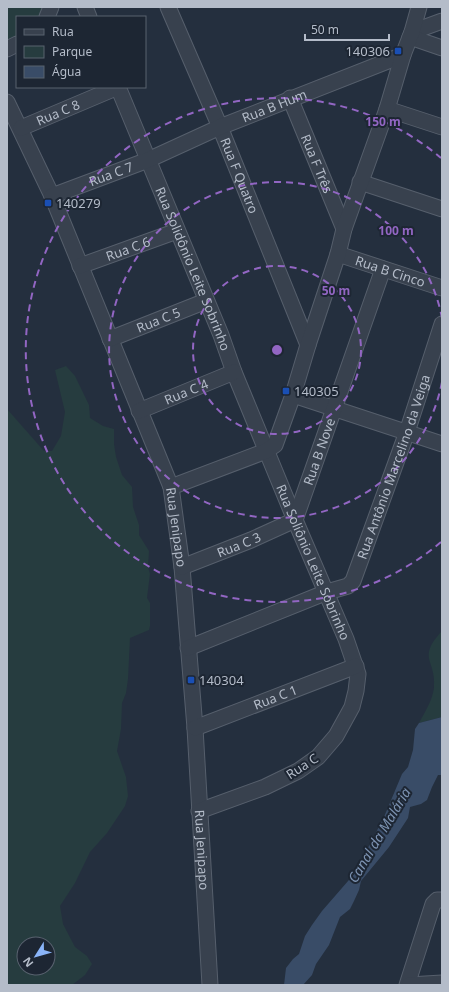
<svg xmlns="http://www.w3.org/2000/svg" width="449" height="992" font-family="'Noto Sans',sans-serif">
<style>
.green{fill:#263c3f;fill-rule:evenodd}
.water{fill:#394c67}
.lines{fill:none;stroke-linecap:round;stroke-linejoin:round}
.minor-casing{stroke:#565f6c;stroke-width:17}
.minor{stroke:#38414e;stroke-width:15}
.ring{fill:none;stroke:#9266c3;stroke-width:2;stroke-dasharray:7 5}
.transit-dot{fill:#1a4fb4;stroke:#1d2633;stroke-width:1.5}
.labels{text-anchor:middle;dominant-baseline:central;stroke-width:4;stroke-linejoin:round;paint-order:stroke}
.poi-label{font-size:13px;fill:#b4bcc9;stroke:#1d2633;text-anchor:start}
.street-label{font-size:13px;fill:#b4bcc9;stroke:#1d2633}
.water-label{font-size:14px;font-style:italic;fill:#7c92b1;stroke:#1d2633}
.centre{fill:#9266c3;stroke:#1d2633;stroke-width:2}
.ring-label{font-size:12px;text-anchor:middle;font-weight:bold;fill:#9266c3;stroke:#1d2633;stroke-width:4;stroke-linejoin:round;paint-order:stroke}
</style>
<rect width="100%" height="100%" fill="#242f3e"/>
<g class="green">
<path d="M7,7H49V17H17V42L7,47Z"/>
<path d="M66,366L75,376L89,405L90,418L103,426L114,429V444L116,457L122,475L132,487L133,507L139,525V535L149,551L148,567L150,574L147,598L150,603V626L149,630L130,638L128,679L126,693L122,703L121,729L117,751L126,777L128,796L125,806L107,833L90,852L75,883L60,906L63,924L75,947L87,956L92,964L85,975L72,985H7V409L44,451H52L61,436L65,412L55,370ZM24,944H48V968H24Z"/>
<path d="M442,631V717L419,723C425,712 432,701 434,688C437,660 416,659 442,631Z"/>
</g>
<path class="water" d="M442,717V775H438L432,787L427,800L421,804L410,807L408,818L389,847L361,881L359,890L354,901L350,909L340,917L329,945L316,964L312,975L303,985H284L286,968L293,959L299,954L305,936L312,925L322,911L355,873L384,817L402,774L408,767L413,750L415,729L419,723Z"/>
<g class="lines">
<defs>
<g id="minor">
<path d="M85,7L89,17"/>
<path id="s1" d="M168,7L220,127L308,345"/>
<path d="M47,17L51,7"/>
<path d="M412,32L442,21"/>
<path d="M410,37L442,48"/>
<path d="M7,49L17,44"/>
<path id="s2" d="M290,98L344,229"/>
<path id="s3" d="M7,102L52,196L171,487L182,567L195,728L210,985"/>
<path d="M387,109L442,127"/>
<path id="s4" d="M21,128L118,87L221,335L234,372L295,520L346,639L358,674L356,691L352,707L336,736L318,757L298,771L265,787L199,811"/>
<path d="M360,182L442,209"/>
<path id="s5" d="M52,196L148,160L220,127L403,55"/>
<path id="s6" d="M338,254L442,288"/>
<path id="s7" d="M80,266L177,231"/>
<path id="s8" d="M110,339L206,301"/>
<path d="M293,395L442,444"/>
<path id="s9" d="M139,411L234,372"/>
<path d="M171,487L266,451L275,445L293,395L308,345L338,254L344,229L387,109L403,55L412,32L419,7"/>
<path id="s10" d="M182,567L251,540L295,520L383,269"/>
<path id="s11" d="M188,648L327,592L348,586L353,581L407,432L442,324"/>
<path id="s12" d="M195,728L356,666"/>
<path d="M407,985L433,904L437,900H442"/>
<path d="M409,985L442,983"/>
</g>
</defs>
<use href="#minor" class="minor-casing"/>
<use href="#minor" class="minor"/>
</g>
<g class="ring">
<circle cx="277" cy="350" r="84"/>
<path d="M442 382A168 168 0 1 1 442 318"/>
<path d="M441 542A252 252 0 1 1 441 158"/>
</g>
<g class="transit-dot">
<rect x="394" y="47" width="8" height="8" rx="2"/>
<rect x="44" y="199" width="8" height="8" rx="2"/>
<rect x="282" y="387" width="8" height="8" rx="2"/>
<rect x="187" y="676" width="8" height="8" rx="2"/>
</g>
<g class="labels">
<g class="poi-label">
<text x="390" y="51" text-anchor="end">140306</text>
<text x="56" y="203">140279</text>
<text x="294" y="391">140305</text>
<text x="199" y="680">140304</text>
</g>
<g class="street-label">
<text stroke="none"><textPath href="#s5" startOffset="240">Rua B Hum</textPath></text>
<text stroke="none"><textPath href="#s4" startOffset="40">Rua C 8</textPath></text>
<text stroke="none"><textPath href="#s2" startOffset="71">Rua F Três</textPath></text>
<text stroke="none"><textPath href="#s5" startOffset="63">Rua C 7</textPath></text>
<text stroke="none"><textPath href="#s1" startOffset="183">Rua F Quatro</textPath></text>
<text stroke="none"><textPath href="#s7" startOffset="51">Rua C 6</textPath></text>
<text stroke="none"><textPath href="#s4" startOffset="302">Rua Solidônio Leite Sobrinho</textPath></text>
<text stroke="none"><textPath href="#s6" startOffset="55">Rua B Cinco</textPath></text>
<text stroke="none"><textPath href="#s8" startOffset="52">Rua C 5</textPath></text>
<text stroke="none"><textPath href="#s9" startOffset="51">Rua C 4</textPath></text>
<text stroke="none"><textPath href="#s10" startOffset="195">Rua B Nove</textPath></text>
<text stroke="none"><textPath href="#s11" startOffset="300">Rua Antônio Marcelino da Veiga</textPath></text>
<text stroke="none"><textPath href="#s3" startOffset="459">Rua Jenipapo</textPath></text>
<text stroke="none"><textPath href="#s10" startOffset="61">Rua C 3</textPath></text>
<text stroke="none"><textPath href="#s4" startOffset="619">Rua Soliônio Leite Sobrinho</textPath></text>
<text stroke="none"><textPath href="#s12" startOffset="86">Rua C 1</textPath></text>
<text transform="translate(302 766) rotate(-33)">Rua C</text>
<text stroke="none"><textPath href="#s3" startOffset="783">Rua Jenipapo</textPath></text>
</g>
<g class="water-label">
<text transform="translate(379 835) rotate(-59)">Canal da Malária</text>
</g>
</g>
<circle cx="277" cy="350" r="6" class="centre"/>
<g class="ring-label">
<text x="383" y="126">150 m</text>
<text x="396" y="235">100 m</text>
<text x="336" y="295">50 m</text>
</g>
<rect width="449" height="992" fill="none" stroke="#b4bcc9" stroke-width="16"/>
<rect x="16" y="16" width="130" height="72" fill="#1d2633" stroke="#59626f"/>
<rect x="24" y="29" width="20" height="6" fill="#38414e" stroke="#59626f"/>
<text x="52" y="36" font-size="12" fill="#b4bcc9">Rua</text>
<rect x="24" y="46" width="20" height="12" fill="#263c3f" stroke="#59626f"/>
<text x="52" y="56" font-size="12" fill="#b4bcc9">Parque</text>
<rect x="24" y="66" width="20" height="12" fill="#394c67" stroke="#59626f"/>
<text x="52" y="76" font-size="12" fill="#b4bcc9">Água</text>
<g transform="translate(36 956) rotate(233)"><circle r="19" fill="#1d2633" stroke="#59626f"/>
<path d="M0-3L7 15L0 10L-7 15Z" fill="#8ab4f8"/>
<text y="-6" font-size="11" font-weight="bold" text-anchor="middle" fill="#b4bcc9">N</text>
</g>
<path d="M305 34v6h84v-6" fill="none" stroke="#b4bcc9" stroke-width="2"/>
<text x="311" y="34" font-size="12" fill="#b4bcc9" stroke="#1d2633" stroke-width="3" paint-order="stroke">50 m</text>
</svg>
